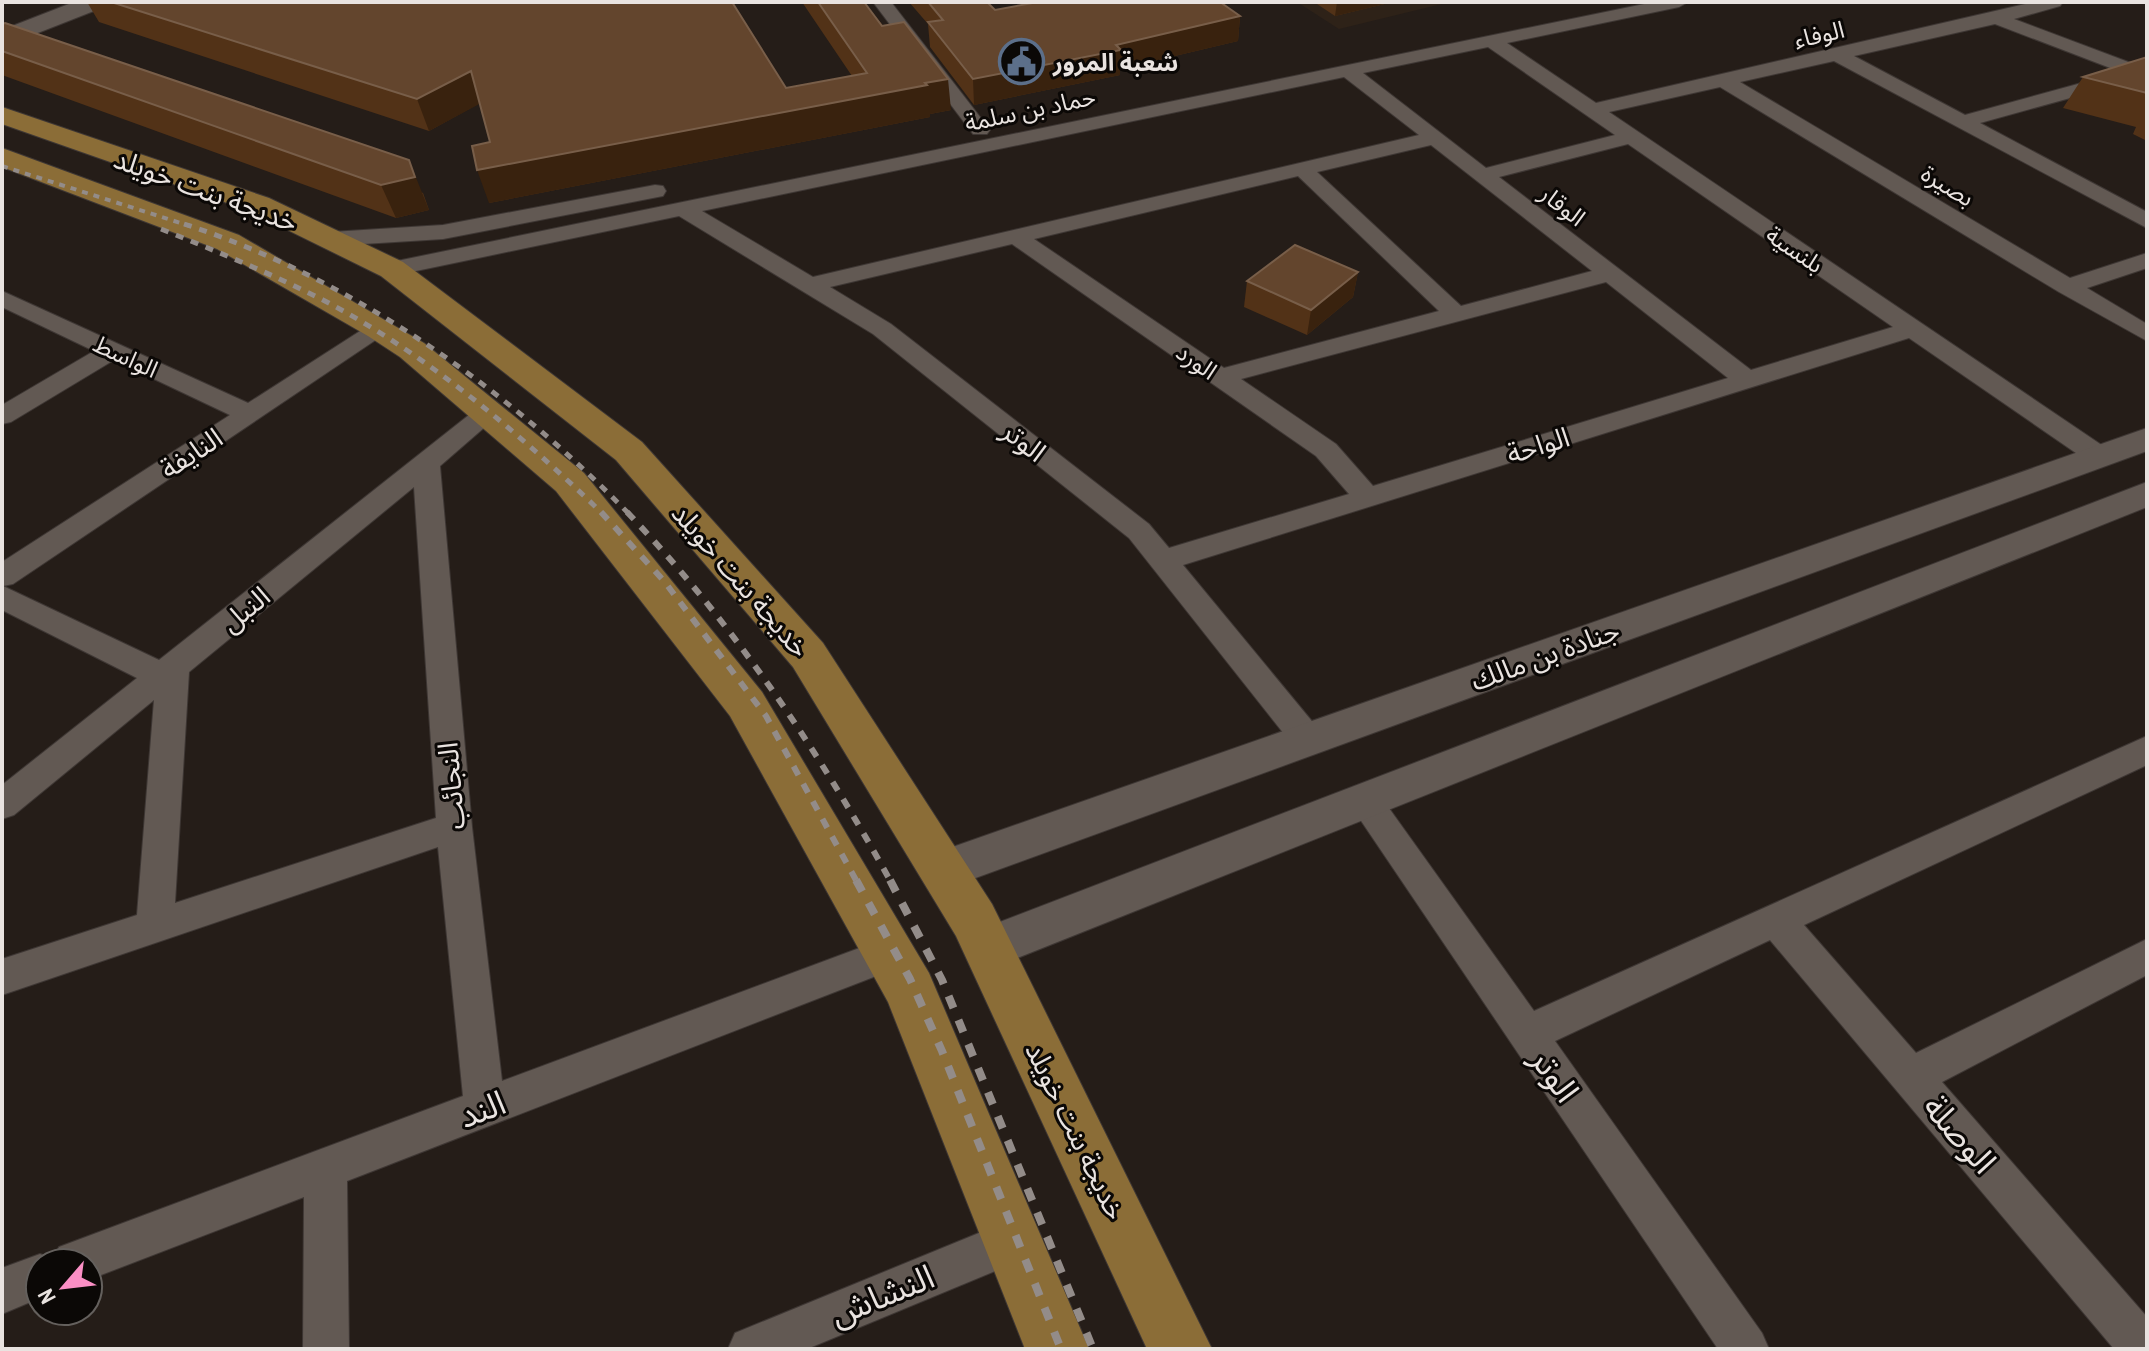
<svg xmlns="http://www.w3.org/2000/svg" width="2149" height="1351" font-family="'Archivo Narrow','Noto Sans Arabic',sans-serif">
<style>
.built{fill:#2e2218}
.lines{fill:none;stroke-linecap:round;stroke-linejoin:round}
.minor-casing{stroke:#3e3734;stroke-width:2}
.tertiary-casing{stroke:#3e3734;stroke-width:2}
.secondary-casing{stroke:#3e3734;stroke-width:2}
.primary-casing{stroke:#3e3734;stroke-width:2}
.minor{fill:#625953;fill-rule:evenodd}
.tertiary{fill:#625953;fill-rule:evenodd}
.secondary{fill:#625953;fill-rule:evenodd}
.primary{fill:#8b6d37;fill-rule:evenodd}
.rail-far3{stroke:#938c89;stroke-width:4;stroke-dasharray:6 6;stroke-linecap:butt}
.rail-far2{stroke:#938c89;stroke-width:5;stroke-dasharray:8 8;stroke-linecap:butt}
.rail-far1{stroke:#938c89;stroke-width:6;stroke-dasharray:10 10;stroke-linecap:butt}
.rail{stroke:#938c89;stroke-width:8;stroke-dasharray:13 13;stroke-linecap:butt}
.wall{fill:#523217}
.shaded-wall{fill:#39220e}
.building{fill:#63452d;stroke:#785e49;stroke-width:2}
.labels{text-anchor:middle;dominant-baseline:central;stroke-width:6;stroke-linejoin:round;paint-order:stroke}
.far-street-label{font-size:24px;fill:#e9e3e0;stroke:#0b0806}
.far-poi-label{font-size:24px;font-weight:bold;fill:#e9e3e0;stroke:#0b0806;text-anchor:start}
.street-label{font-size:28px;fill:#e9e3e0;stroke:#0b0806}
.near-street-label{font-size:34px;fill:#e9e3e0;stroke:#0b0806}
</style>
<rect width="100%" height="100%" fill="#251d18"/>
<path class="built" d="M1297,2H1450L1339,29Z"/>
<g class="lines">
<defs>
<g id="minor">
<path d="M873,2H891L987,126L990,130L987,134H973Z"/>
<path d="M1654,2H1688L1679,7L1507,43L1596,103L2034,2H2063L2060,6L2014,19L2147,69V82L1995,24L1854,56L1965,115L2107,76H2121L2124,80L2121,84L1980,123L2147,212V228L1834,61L1740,82L2070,278L2147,253V268L2087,288L2147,324V341L2059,292L1720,87L1609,112L2109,450L2113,456L2109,462L2099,465L2089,462L1909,338L1183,565L1320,731L1325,740L1320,749L1308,753L1296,749L1129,538L873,334L679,216L392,276L384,274L380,269L384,264L392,262ZM1488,47L1615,135L1486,168L1363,73ZM1344,77L1419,135L813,277L702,211ZM1628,144L1893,327L1751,370L1499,177ZM1431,145L1592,271L1461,306L1317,172ZM1298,176L1439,311L1224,368L1034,239ZM1012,244L1316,456L1349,494L1169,548L1149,524L891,324L830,287ZM1606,282L1728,378L1373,486L1336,444L1241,379Z"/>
<path d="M655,185L663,186L666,191L663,196L443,239L331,246L323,244L320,239L323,234L331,232L443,225Z"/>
<path d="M2,291L248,403L371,324H389L392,329L13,584L3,586L159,660L479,407L488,405L497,407L501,413L440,466L472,827L502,1081L889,937L902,942L908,954L902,966L347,1181L349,1349H303L304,1197L88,1280V1263H40V1298L2,1314V1268L40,1254L54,1259L59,1247L75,1241L463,1096L438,847L2,995V959L137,915L154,700L14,815L2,819V785L137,678L2,610V562L230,415L114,360L11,422L2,424V405L94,351L2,307ZM414,487L436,818L175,903L189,672Z"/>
<path d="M2147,736V765L1804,925L1916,1053L2147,939V975L1942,1082L2147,1317V1349H2114L1770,940L1555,1041L1762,1333L1769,1349H1718L1347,800L1352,790L1364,786L1376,790L1534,1011Z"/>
<path d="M1013,1219L1029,1225L1035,1241L1029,1257L807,1349H728L735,1333Z"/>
</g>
<g id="tertiary">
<path d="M2147,428V451L959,884L943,890L927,884L920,870L927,856Z"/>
<path d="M2147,482V507L1005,963L988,969L971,963L964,948L971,933Z"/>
</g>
<path id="secondary" d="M74,2H107L104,7L2,47V30Z"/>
<g id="primary">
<path d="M2,107L269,198L403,262L642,442L823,643L992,904L1212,1349H1147L956,936L793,667L616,460L381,276L247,210L2,124Z"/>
<path d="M2,148L239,235L424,343L584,473L762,692L929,973L1089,1349H1025L888,1002L730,716L556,491L400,357L368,336L217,249L2,167Z"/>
</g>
</defs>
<use href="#minor" class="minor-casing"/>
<use href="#tertiary" class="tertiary-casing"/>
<use href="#secondary" class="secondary-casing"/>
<use href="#primary" class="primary-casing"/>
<use href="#minor" class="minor"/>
<use href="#tertiary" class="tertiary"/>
<use href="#secondary" class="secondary"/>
<use href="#primary" class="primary"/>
<path class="rail-far3" d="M2,166L190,226"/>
<g class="rail-far2">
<path d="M184,224C351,278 508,389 629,514"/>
<path d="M161,229C216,251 270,273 323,300C428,355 518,432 603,514"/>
</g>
<g class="rail-far1">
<path d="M601,512L664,581L766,716L857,882"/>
<path d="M627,512C733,623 817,748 891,882"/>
</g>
<g class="rail">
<path d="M856,880L910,979L942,1051L1061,1349"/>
<path d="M890,880L942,980L1093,1349"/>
</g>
</g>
<g class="wall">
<path d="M87,2H732L786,88L852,76L802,2H864L951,110L930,114V117L489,203L490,142L480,103L429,131L99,22Z"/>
<path d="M909,2H987L995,10L1240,16L1238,41L1120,69V75L974,105L930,47L928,24Z"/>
<path d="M1314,2H1393L1335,16Z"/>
<path d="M2,24L423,193L429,210L396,218L2,75Z"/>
<path d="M2147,57V141L2133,134L2136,127L2063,108L2083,77Z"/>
<path d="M1358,272L1353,297L1307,335L1244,307L1247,281Z"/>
</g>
<g class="shaded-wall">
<path d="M1337,2H1393L1335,16Z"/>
<path d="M1240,16L1238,41L1120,69V75L974,105L973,79Z"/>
<path d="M471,71L483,102L429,131L417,99Z"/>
<path d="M948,79L951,110L930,114V117L489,203L477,170Z"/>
<path d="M409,160L429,210L396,218L381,185Z"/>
<path d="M1358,272L1353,297L1307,335L1311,310Z"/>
</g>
<g class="building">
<path d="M111,2H732L786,88L867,73L818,2H864L882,26L904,22L948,79L925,83L927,85L477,170L472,146L490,142L471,71L417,99Z"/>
<path d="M928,2H987L995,10L1038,2H1220L1240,16L1116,45L1121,50L973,79L928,22L943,20Z"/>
<path d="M5,23L409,160L415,177L381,185L2,51V24Z"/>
<path d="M2147,57V93L2083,77Z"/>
<path d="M1295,245L1358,272L1311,310L1247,281Z"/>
</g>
<defs>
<symbol id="civic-ring" viewBox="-11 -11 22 22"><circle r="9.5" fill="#0b0806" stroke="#5c6f8a" stroke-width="1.5"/><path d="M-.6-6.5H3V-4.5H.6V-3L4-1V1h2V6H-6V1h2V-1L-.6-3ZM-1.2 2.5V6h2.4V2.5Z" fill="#5c6f8a"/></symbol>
</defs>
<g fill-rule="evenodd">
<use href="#civic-ring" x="996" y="36" width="51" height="51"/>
</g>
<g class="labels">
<g class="far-street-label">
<text transform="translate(1819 34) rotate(-13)">الوفاء</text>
<text transform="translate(1030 109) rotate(-12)">حماد بن سلمة</text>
<text transform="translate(1948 185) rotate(31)">بصيرة</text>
<text transform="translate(1563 205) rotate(38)">الوقار</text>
<text transform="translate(1795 249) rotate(34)">بلنسية</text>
<text transform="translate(126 356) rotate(25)">الواسط</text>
<text transform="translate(1197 361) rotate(35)">الورد</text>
</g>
<g class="far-poi-label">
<text x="1053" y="62">شعبة المرور</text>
</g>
<g class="street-label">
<text transform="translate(206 190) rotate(20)">خديجة بنت خويلد</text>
<text transform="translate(1024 441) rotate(38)">الوتر</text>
<text transform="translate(1538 445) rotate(-17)">الواحة</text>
<text transform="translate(191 453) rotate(-33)">النايفة</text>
<text transform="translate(741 580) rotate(49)">خديجة بنت خويلد</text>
<text transform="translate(245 609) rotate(-39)">النبل</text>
<text transform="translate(1545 655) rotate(-20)">جنادة بن مالك</text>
<text transform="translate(451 786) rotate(-95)">النجائب</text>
<text transform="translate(1076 1131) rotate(64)">خديجة بنت خويلد</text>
</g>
<g class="near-street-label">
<text transform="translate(1555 1075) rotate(55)">الوتر</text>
<text transform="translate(482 1109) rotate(-21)">الند</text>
<text transform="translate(1960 1134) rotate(49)">الوصلة</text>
<text transform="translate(882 1295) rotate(-22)">النشاش</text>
</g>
</g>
<rect width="2149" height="1351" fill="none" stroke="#e9e3e0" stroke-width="8"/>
<g transform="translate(64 1287) rotate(242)"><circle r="38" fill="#0b0806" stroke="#64605d" stroke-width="2"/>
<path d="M0-6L14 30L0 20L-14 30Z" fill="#fb8fc5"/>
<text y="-12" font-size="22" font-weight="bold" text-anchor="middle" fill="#e9e3e0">N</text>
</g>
</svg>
